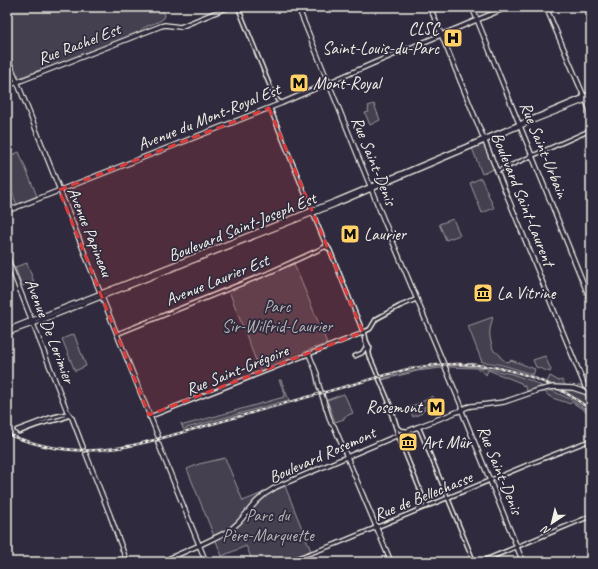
<svg xmlns="http://www.w3.org/2000/svg" width="598" height="569" font-family="Caveat,sans-serif">
<style>
.green{fill:#454050;stroke:#9c989c}
.lines{fill:none;stroke-linecap:round;stroke-linejoin:round}
.stream{stroke:#a19ea0;stroke-width:1}
.minor-tunnel{stroke:#4d4857;stroke-width:2.5;stroke-dasharray:2.5 1;stroke-linecap:butt}
.major-tunnel{stroke:#4d4857;stroke-width:3.5;stroke-dasharray:3.5 2;stroke-linecap:butt}
.minor-casing{stroke:#f4f1e8;stroke-width:5.5}
.major-casing{stroke:#f4f1e8;stroke-width:6}
.minor{stroke:#2f2a3d;stroke-width:2.5}
.major{stroke:#2f2a3d;stroke-width:3.5}
.rail-casing{stroke:#f4f1e8;stroke-width:2.5}
.rail{stroke:#2f2a3d;stroke-width:1;stroke-dasharray:3;stroke-linecap:butt}
.major-bridge-casing{stroke:#f4f1e8;stroke-width:6;stroke-linecap:butt}
.major-bridge{stroke:#2f2a3d;stroke-width:3.5}
.marked{fill:#d93c3b;fill-opacity:0.2;stroke:#d93c3b;stroke-width:3;stroke-dasharray:8 5;stroke-linejoin:round}
.labels{text-anchor:middle;dominant-baseline:central;stroke-width:3.5;stroke-linejoin:round;paint-order:stroke}
.poi-label{font-size:17px;fill:#f4f1e8;stroke:#2f2a3d;text-anchor:start}
.street-label{font-size:17px;fill:#f4f1e8;stroke:#2f2a3d}
.park-label{font-size:17px;fill:#b7b3b3;stroke:#2f2a3d}
</style>
<rect width="100%" height="100%" fill="#2f2a3d"/>
<filter id="ink" filterUnits="userSpaceOnUse"><feTurbulence type="fractalNoise" baseFrequency=".025" numOctaves="2"/><feDisplacementMap in="SourceGraphic" scale="8" xChannelSelector="R" yChannelSelector="G"/><feConvolveMatrix kernelMatrix="1 2 1 2 8 2 1 2 1" color-interpolation-filters="sRGB"/></filter>
<g filter="url(#ink)">
<g class="green">
<path d="M7,7H161L165,15L164,18C158,24 146,24 140,31V33L97,49L96,50L41,71V70L36,71L35,73H31L19,78L18,74L17,75L7,50Z"/>
<path d="M374,104L380,120L370,125L365,113L369,112L368,109L369,108L368,106Z"/>
<path d="M484,144L494,169L482,174L472,148Z"/>
<path d="M19,152L37,196L17,205L7,179V157Z"/>
<path d="M481,178L494,208L482,213L470,183Z"/>
<path d="M453,219L460,235L446,240L439,224Z"/>
<path d="M27,263L34,282L22,286L15,267Z"/>
<path d="M292,263L294,264L327,343C318,348 309,348 300,355L260,371L229,291Z"/>
<path d="M493,317C490,328 488,334 492,345C492,346 493,350 494,351C498,354 499,352 500,357L506,362L510,361L511,360L535,369L533,375C516,369 500,363 482,362L468,326Z"/>
<path d="M74,334L86,366L75,371L62,339Z"/>
<path d="M545,356L551,370L550,372L536,367L533,360Z"/>
<path d="M458,365L484,368L512,374L529,380L572,400L591,413V415L572,402L570,404C564,401 555,400 549,396C546,394 544,390 539,389C535,387 531,390 527,391L524,385L523,386L521,383L488,370L486,375L482,371L476,368L449,367L417,371L382,380V379C407,372 431,366 458,365Z"/>
<path d="M550,376L559,381L562,380C568,390 570,389 580,385L582,386L591,409L568,393L547,382Z"/>
<path d="M279,380H281L289,400L183,429L181,423L182,425H184L284,397L285,394Z"/>
<path d="M344,394L353,413L344,417V419L335,422L327,400Z"/>
<path d="M432,396L434,402L433,405V409H432L431,406H430L429,405L427,406V407L426,406L424,407L425,410L422,411V413L413,417L409,408L410,407L428,399Z"/>
<path d="M225,458L243,501L260,494L270,493L284,486H285L311,551L290,559L291,562H253L246,546L222,556L187,469L199,464Z"/>
</g>
<g class="lines">
<path class="stream" d="M233,114H234"/>
<g class="minor-tunnel">
<path d="M7,434L17,430"/>
<path d="M7,437L19,432"/>
</g>
<g class="major-tunnel">
<path d="M158,436L160,443"/>
<path d="M81,448L84,454"/>
</g>
<defs>
<g id="minor">
<path d="M238,7L272,91L278,101L282,103"/>
<path d="M270,108L327,248"/>
<path d="M497,170H500L591,130"/>
<path d="M327,246L330,250L363,332L365,334L370,357L391,407L397,427L400,430L408,431"/>
<path d="M117,334L268,273L327,246"/>
<path d="M364,337L369,357"/>
<path d="M367,342L370,348L369,352"/>
<path d="M355,356L362,353L366,347"/>
<path d="M388,404L399,438L427,507"/>
<path d="M149,417L360,334L370,329L376,319L400,306L417,299"/>
<path d="M417,427L420,430L474,562"/>
<path d="M17,430L49,418L65,414L69,415"/>
<path d="M19,432C27,429 35,425 44,423C52,420 61,421 69,415"/>
<path d="M286,562L336,544L527,465L591,440"/>
<path d="M480,562L591,516"/>
</g>
<g id="major">
<path d="M298,7L385,223L461,405L462,410"/>
<path d="M430,7L591,401"/>
<path d="M472,7L591,302"/>
<path d="M546,7L591,113"/>
<path d="M7,56L98,287L158,436"/>
<path d="M7,86L161,26L165,25L180,27L229,7"/>
<path d="M7,211L282,103L374,63L508,7"/>
<path d="M7,257L67,411L72,418L83,447"/>
<path d="M7,330L336,201L582,98L591,93"/>
<path d="M7,333L35,323L336,204L522,125L583,101L591,96"/>
<path d="M309,354L317,374"/>
<path d="M316,372L319,386L331,423L334,426L391,562"/>
<path d="M461,409L523,562"/>
<path d="M158,443L206,562"/>
<path d="M86,454L110,515L127,562"/>
<path d="M161,562L202,544L229,531L239,522L256,502L265,494L276,487L415,428L462,410C467,405 474,406 481,405"/>
</g>
</defs>
<use href="#minor" class="minor-casing"/>
<use href="#major" class="major-casing"/>
<use href="#minor" class="minor"/>
<use href="#major" class="major"/>
<defs>
<path id="rail" d="M7,434C41,448 80,454 117,448C132,446 147,442 162,438L404,370C473,355 535,368 591,410"/>
</defs>
<use href="#rail" class="rail-casing"/>
<use href="#rail" class="rail"/>
<defs>
<path id="major-bridge" d="M481,405L504,402L539,390L553,387L573,388L591,394"/>
</defs>
<use href="#major-bridge" class="major-bridge-casing"/>
<use href="#major-bridge" class="major-bridge"/>
</g>
</g>
<path class="marked" d="M269,108L363,332L149,415L59,190Z"/>
<defs>
<symbol id="hospital-square" viewBox="-11 -11 22 22"><rect x="-9" y="-9" width="18" height="18" rx="4" fill="#ffd166" stroke="#2f2a3d"/><path d="M-5-5h3v3.5h4V-5h3V5h-3V1.5h-4V5h-3Z" fill="#111"/></symbol>
<symbol id="metro-square" viewBox="-11 -11 22 22"><rect x="-9" y="-9" width="18" height="18" rx="4" fill="#ffd166" stroke="#2f2a3d"/><path d="M-5.5 5V-5H-3L0 0L3-5H5.5V5H3V-.5L0 4L-3-.5V5Z" fill="#111"/></symbol>
<symbol id="museum-square" viewBox="-11 -11 22 22"><rect x="-9" y="-9" width="18" height="18" rx="4" fill="#ffd166" stroke="#2f2a3d"/><path d="M0-6L6-3V-2H-6V-3ZM-5-1h2V3h-2ZM-1-1h2V3h-2ZM3-1h2V3H3ZM-6 4H6V6H-6Z" fill="#111"/></symbol>
</defs>
<g fill-rule="evenodd">
<use href="#hospital-square" x="442" y="27" width="22" height="22"/>
<use href="#metro-square" x="288" y="72" width="22" height="22"/>
<use href="#metro-square" x="339" y="223" width="22" height="22"/>
<use href="#museum-square" x="472" y="282" width="22" height="22"/>
<use href="#metro-square" x="425" y="396" width="22" height="22"/>
<use href="#museum-square" x="397" y="431" width="22" height="22"/>
</g>
<g class="labels">
<g class="poi-label">
<text x="439" y="28" text-anchor="end">CLSC<tspan x="439" dy="20">Saint-Louis-du-Parc</tspan></text>
<text x="313" y="83">Mont-Royal</text>
<text x="364" y="234">Laurier</text>
<text x="497" y="293">La Vitrine</text>
<text x="422" y="407" text-anchor="end">Rosemont</text>
<text x="422" y="442">Art Mûr</text>
</g>
<g class="street-label">
<text transform="translate(79 44) rotate(-21)">Rue Rachel Est</text>
<text transform="translate(209 117) rotate(-22)">Avenue du Mont-Royal Est</text>
<text transform="translate(544 150) rotate(68)">Rue Saint-Urbain</text>
<text transform="translate(374 161) rotate(68)">Rue Saint-Denis</text>
<text transform="translate(523 199) rotate(68)">Boulevard Saint-Laurent</text>
<text transform="translate(242 227) rotate(-22)">Boulevard Saint-Joseph Est</text>
<text transform="translate(90 232) rotate(68)">Avenue Papineau</text>
<text transform="translate(217 280) rotate(-22)">Avenue Laurier Est</text>
<text transform="translate(50 331) rotate(69)">Avenue De Lorimier</text>
<text transform="translate(237 370) rotate(-22)">Rue Saint-Grégoire</text>
<text transform="translate(322 455) rotate(-24)">Boulevard Rosemont</text>
<text transform="translate(500 470) rotate(68)">Rue Saint-Denis</text>
<text transform="translate(423 496) rotate(-22)">Rue de Bellechasse</text>
</g>
<g class="park-label">
<text x="277" y="306">Parc<tspan x="277" dy="20">Sir-Wilfrid-Laurier</tspan></text>
<text x="268" y="515">Parc du<tspan x="268" dy="20">Père-Marquette</tspan></text>
</g>
</g>
<rect width="598" height="569" fill="none" stroke="#2f2a3d" stroke-width="24"/>
<rect x="12" y="12" width="574" height="545" fill="none" stroke="#f4f1e8" stroke-width="1.5" filter="url(#ink)"/>
<g transform="translate(552 523) rotate(215)" stroke="#2f2a3d" stroke-width="3" paint-order="stroke">
<path d="M0-3L7 15L0 10L-7 15Z" fill="#f4f1e8"/>
<text y="-6" font-size="11" font-weight="bold" text-anchor="middle" fill="#f4f1e8">N</text>
</g>
</svg>
